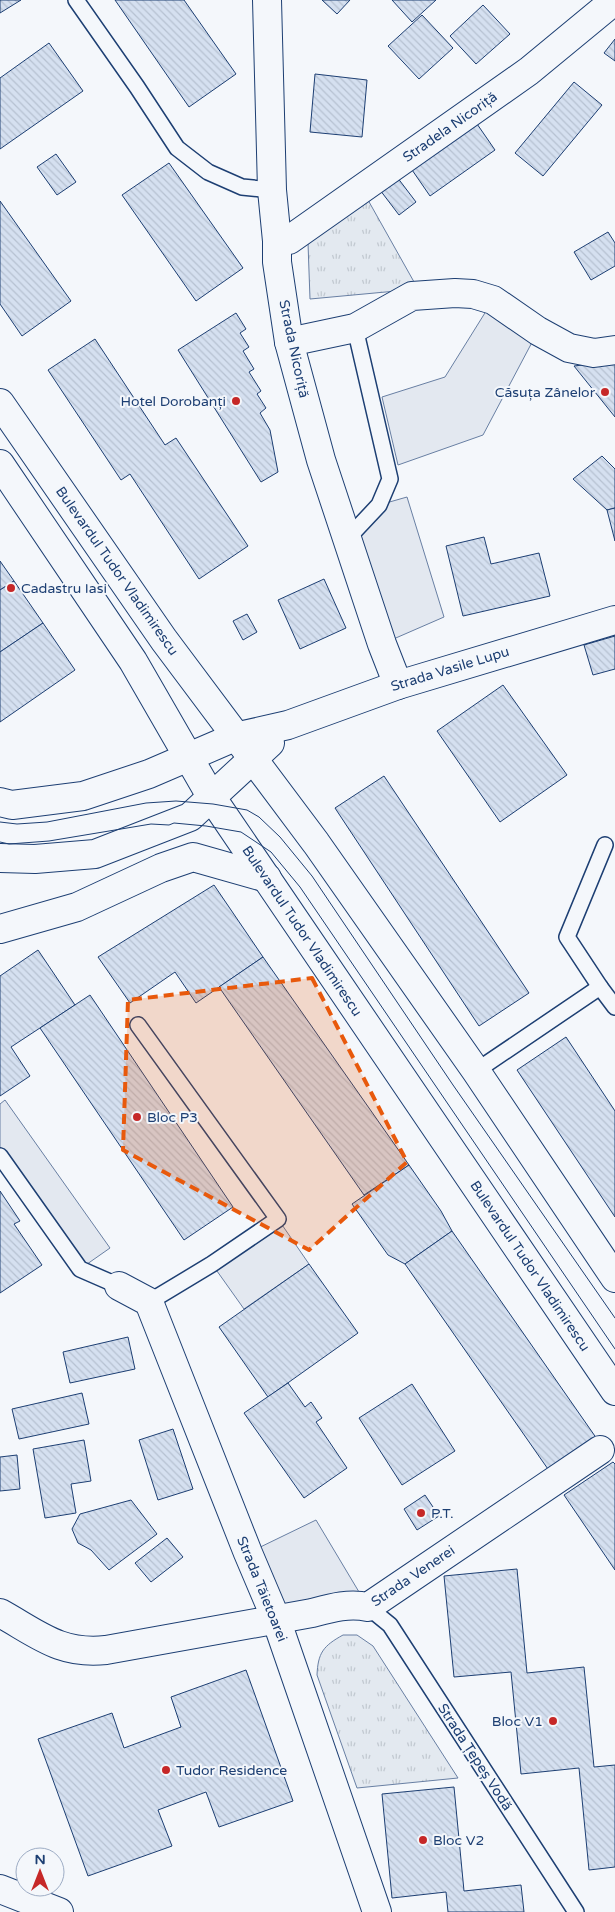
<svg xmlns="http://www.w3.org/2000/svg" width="615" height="1912" font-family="'Varela Round',sans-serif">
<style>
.park{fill:url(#park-tufts);stroke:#687fa3}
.parking{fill:#e3e8f0;stroke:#687fa3}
.building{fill:url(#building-back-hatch);stroke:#1d3f73}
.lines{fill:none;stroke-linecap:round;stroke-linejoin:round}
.service-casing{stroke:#1d3f73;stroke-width:18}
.minor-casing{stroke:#1d3f73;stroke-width:30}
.tertiary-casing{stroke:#1d3f73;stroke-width:30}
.secondary-casing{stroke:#1d3f73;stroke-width:30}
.primary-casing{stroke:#1d3f73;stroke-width:30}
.service{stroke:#f4f7fb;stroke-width:15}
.minor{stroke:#f4f7fb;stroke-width:28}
.tertiary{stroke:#f4f7fb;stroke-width:28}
.secondary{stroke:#f4f7fb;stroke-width:28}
.primary{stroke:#f4f7fb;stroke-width:28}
.tram{stroke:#1d3f73;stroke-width:1}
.marked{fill:#e8590c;fill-opacity:0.2;stroke:#e8590c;stroke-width:4;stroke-dasharray:10 6;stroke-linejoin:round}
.poi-dot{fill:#c62828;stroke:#f4f7fb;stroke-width:2}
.labels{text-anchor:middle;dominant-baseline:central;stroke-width:4;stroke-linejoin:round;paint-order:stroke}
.street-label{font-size:14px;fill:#1d3f73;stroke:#f4f7fb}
.poi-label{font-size:14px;fill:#1d3f73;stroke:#f4f7fb;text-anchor:start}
</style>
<defs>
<pattern id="park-tufts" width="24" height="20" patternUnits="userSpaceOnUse" patternTransform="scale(1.25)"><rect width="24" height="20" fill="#e3e9f0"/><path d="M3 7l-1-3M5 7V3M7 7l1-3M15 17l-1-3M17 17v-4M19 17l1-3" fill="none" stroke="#c2c9d1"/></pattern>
<pattern id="building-back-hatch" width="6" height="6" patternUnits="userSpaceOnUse" patternTransform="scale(1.25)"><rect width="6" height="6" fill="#d5e0f0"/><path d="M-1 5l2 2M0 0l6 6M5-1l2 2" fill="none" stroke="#b6c1d1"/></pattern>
</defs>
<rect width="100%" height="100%" fill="#f4f7fb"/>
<g class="park">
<path d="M368,200L418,289L310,299L308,243Z"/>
<path d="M343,1635H357L373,1646L458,1778L357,1788L317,1675C318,1653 323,1646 343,1635Z"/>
</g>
<g class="parking">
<path d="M493,300L538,331L483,435L398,465L382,397L445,377Z"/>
<path d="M407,497L444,617L382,644L347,539L379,505Z"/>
<path d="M5,1100L110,1248L80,1269L0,1156V1104Z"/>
<path d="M278,1219L309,1264L244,1309L212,1264Z"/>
<path d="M316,1520L368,1607L276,1619L248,1553Z"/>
</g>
<g class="building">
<path d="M0,0H21L0,13Z"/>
<path d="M115,0H184L236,74L189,107Z"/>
<path d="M322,0H350L337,14Z"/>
<path d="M392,0H436L412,22Z"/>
<path d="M483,5L510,34L476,64L450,36Z"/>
<path d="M422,15L453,48L419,79L388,46Z"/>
<path d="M615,39V61L604,53Z"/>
<path d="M49,43L83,91L0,149V78Z"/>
<path d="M315,74L367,80L362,137L310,132Z"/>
<path d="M574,82L602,105L543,176L515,153Z"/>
<path d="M475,121L495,150L430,196L410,167Z"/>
<path d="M56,154L76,182L57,195L37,167Z"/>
<path d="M169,163L243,268L196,301L122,195Z"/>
<path d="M397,177L416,202L399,215L380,190Z"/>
<path d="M0,201L71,301L22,336L0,304Z"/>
<path d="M608,232L615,243V266L591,280L574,252Z"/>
<path d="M236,313L246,329L240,333L249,347L243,351L254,369L249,372L261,391L257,394L266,408L260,413L270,430L278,472L261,482L178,350Z"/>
<path d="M95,339L165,445L176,438L248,546L199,579L130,474L121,480L48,370Z"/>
<path d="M615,361V417L574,366Z"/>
<path d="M602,456L615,469V508L607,510L573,479Z"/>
<path d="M615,508V541L607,510Z"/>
<path d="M484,537L491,564L539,553L550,596L463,616L446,546Z"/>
<path d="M0,561L14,581L0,590Z"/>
<path d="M324,579L346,628L300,649L278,600Z"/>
<path d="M14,581L43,623L0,652V590Z"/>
<path d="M247,614L257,632L243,640L233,621Z"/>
<path d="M43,623L75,670L0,722V652Z"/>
<path d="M615,636V669L593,675L584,645Z"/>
<path d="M503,685L567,775L500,822L437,731Z"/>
<path d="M384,776L529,993L479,1026L335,808Z"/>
<path d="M214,885L263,957L196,1003L175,972L130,1003L98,957Z"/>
<path d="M38,950L75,1005L11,1047L30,1076L0,1096V976Z"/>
<path d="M263,957L409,1165L364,1195L219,987Z"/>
<path d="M90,995L233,1207L184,1240L40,1028Z"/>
<path d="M566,1037L615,1111V1217L517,1070Z"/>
<path d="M409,1165L441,1211L452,1231L405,1264L388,1255L352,1204Z"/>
<path d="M0,1191L20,1221L14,1224L42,1265L0,1293Z"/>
<path d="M452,1231L597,1439L550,1472L405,1264Z"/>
<path d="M309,1264L358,1333L268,1397L219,1327Z"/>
<path d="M128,1337L135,1369L70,1383L63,1352Z"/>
<path d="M288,1383L305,1407L311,1402L322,1418L316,1422L347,1468L304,1498L244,1413Z"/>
<path d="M412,1384L455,1451L402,1485L359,1418Z"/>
<path d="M82,1393L89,1424L19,1439L12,1409Z"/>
<path d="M173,1429L193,1489L158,1500L139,1440Z"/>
<path d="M84,1440L91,1481L71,1484L76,1513L45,1518L33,1449Z"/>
<path d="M17,1455L20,1489L0,1491V1457Z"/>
<path d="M613,1462L615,1464V1570L564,1495Z"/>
<path d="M425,1495L439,1516L417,1530L404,1509Z"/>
<path d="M131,1500L157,1534L109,1570L91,1550L78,1543L72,1529L80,1514Z"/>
<path d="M167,1538L183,1557L151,1582L135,1563Z"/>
<path d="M517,1569L527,1673L584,1667L594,1767L615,1765V1867L589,1870L579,1768L521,1774L511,1672L454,1677L444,1576Z"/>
<path d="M246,1670L293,1801L219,1827L206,1792L158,1810L172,1846L88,1876L38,1739L112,1713L124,1748L181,1727L171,1697Z"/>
<path d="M454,1787L464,1891L521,1885L524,1912H448L446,1892L392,1898L382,1794Z"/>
</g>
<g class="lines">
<defs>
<g id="service">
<path d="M76,0L137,87L177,148L208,172L242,187L272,190"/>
<path d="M347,539L379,505L390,479L355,328"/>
<path d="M600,987L567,937L605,845"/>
<path d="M138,1025L278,1219L212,1264L149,1302"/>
<path d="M476,1071L600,987L615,1007"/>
<path d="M0,1156L80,1269L119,1286"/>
<path d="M368,1607L390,1625L576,1912"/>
</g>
<g id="minor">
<path d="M267,0L272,190L277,241V262L289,342L321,460L382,644L398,685"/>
<path d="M277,241L289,240L529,71L615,0"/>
<path d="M289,342L355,328L412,296L455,293L473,294L493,300L538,331L569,348L594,353L615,350"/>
<path d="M119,1286L149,1302L248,1553L276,1619L377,1912"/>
<path d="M0,1613C38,1634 60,1655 106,1650L312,1613C331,1608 348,1603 368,1607L600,1450"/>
<path d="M0,1889L59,1912"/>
</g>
<path id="tertiary" d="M0,929L77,907L161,868L193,857L267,878"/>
<g id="secondary">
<path d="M0,802L12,805L83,796L149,774L235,737L288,725L398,685L615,620"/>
<path d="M0,858L35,859L95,854L190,817L270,743"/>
</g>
<g id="primary">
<path d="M0,403L164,640L316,843L476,1071L615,1278"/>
<path d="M0,464L133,661L212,798L615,1391"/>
</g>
</defs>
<use href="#service" class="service-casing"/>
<use href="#minor" class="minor-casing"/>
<use href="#tertiary" class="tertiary-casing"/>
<use href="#secondary" class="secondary-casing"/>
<use href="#primary" class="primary-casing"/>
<use href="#service" class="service"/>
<use href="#minor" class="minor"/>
<use href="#tertiary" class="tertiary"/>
<use href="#secondary" class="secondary"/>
<use href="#primary" class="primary"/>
<g class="tram">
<path d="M0,822L17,824L47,822L146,803L176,801L213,804L247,810L259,817L280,837L312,876L453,1085L615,1318"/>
<path d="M0,842L9,844L49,841L151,824L169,825L174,823L206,826L241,832L271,852L300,887L615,1349"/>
</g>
</g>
<path class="marked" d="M312,978L407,1162L309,1250L123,1150L128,1000Z"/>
<g class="poi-dot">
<circle cx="605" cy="392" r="5"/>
<circle cx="236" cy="401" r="5"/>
<circle cx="11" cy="588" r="5"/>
<circle cx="137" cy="1117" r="5"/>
<circle cx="421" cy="1513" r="5"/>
<circle cx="553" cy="1721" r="5"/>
<circle cx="166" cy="1770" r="5"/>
<circle cx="423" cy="1840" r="5"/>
</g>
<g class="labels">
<g class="street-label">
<text transform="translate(450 127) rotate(-35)">Stradela Nicoriță</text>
<text transform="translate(294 349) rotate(78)">Strada Nicoriță</text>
<text transform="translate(117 571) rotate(55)">Bulevardul Tudor Vladimirescu</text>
<text transform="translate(450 669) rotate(-17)">Strada Vasile Lupu</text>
<text transform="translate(302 931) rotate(56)">Bulevardul Tudor Vladimirescu</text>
<text transform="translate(530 1266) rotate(56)">Bulevardul Tudor Vladimirescu</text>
<text transform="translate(413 1576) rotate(-34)">Strada Venerei</text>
<text transform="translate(262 1589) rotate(68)">Strada Tăietoarei</text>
<text transform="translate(475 1757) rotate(57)">Strada Țepeș Vodă</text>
</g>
<g class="poi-label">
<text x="595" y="392" text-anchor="end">Căsuța Zânelor</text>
<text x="226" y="401" text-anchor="end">Hotel Dorobanți</text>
<text x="21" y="588">Cadastru Iasi</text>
<text x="147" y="1117">Bloc P3</text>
<text x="431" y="1513">P.T.</text>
<text x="543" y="1721" text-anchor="end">Bloc V1</text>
<text x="176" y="1770">Tudor Residence</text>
<text x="433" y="1840">Bloc V2</text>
</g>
</g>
<g transform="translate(40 1872)"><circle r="24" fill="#f4f7fb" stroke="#9eadc5"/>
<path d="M0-4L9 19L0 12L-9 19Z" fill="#c62828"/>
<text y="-8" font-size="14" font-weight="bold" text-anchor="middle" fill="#1d3f73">N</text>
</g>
</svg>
